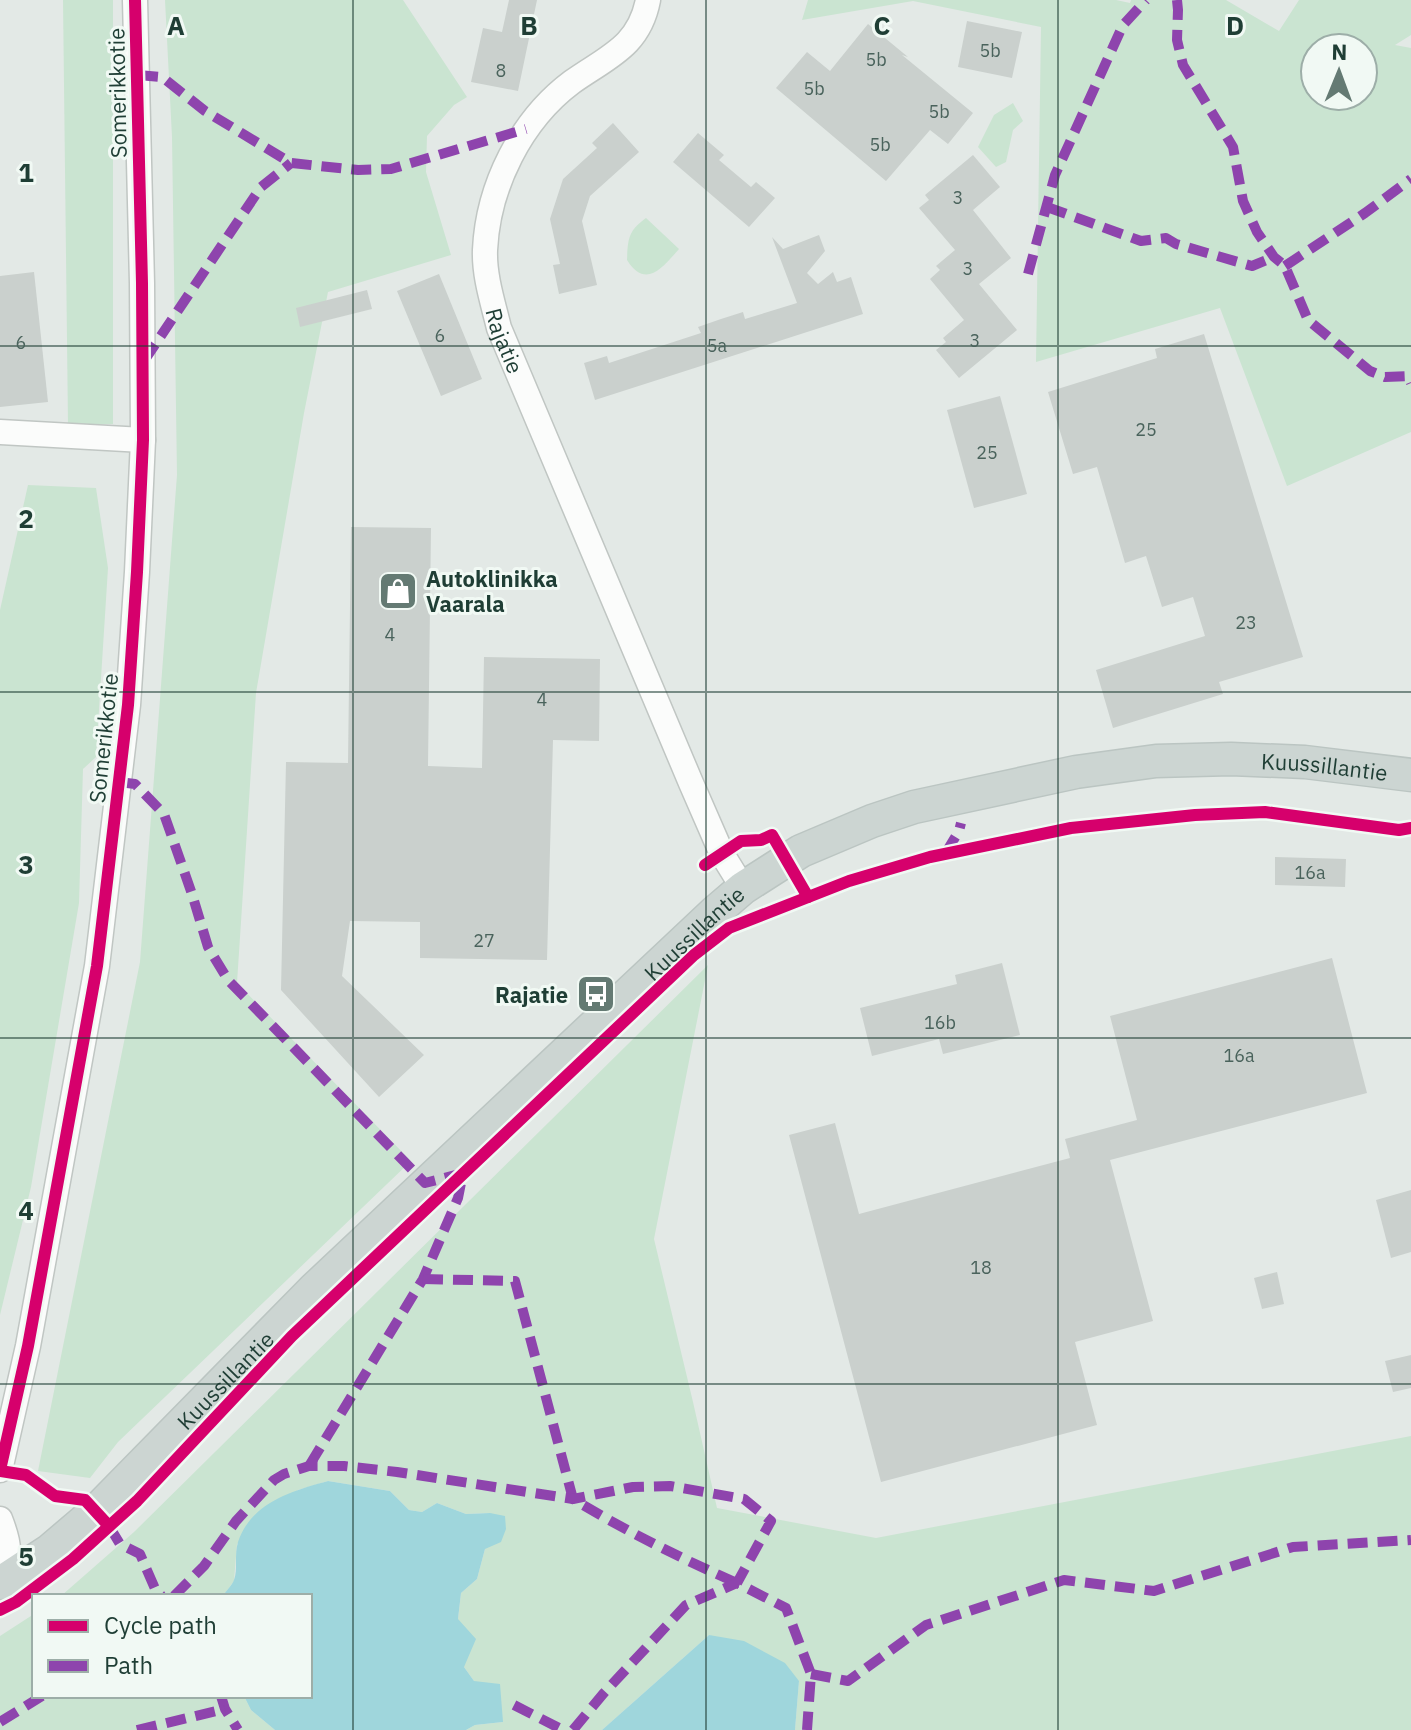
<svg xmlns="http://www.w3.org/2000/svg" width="1411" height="1730" font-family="'IBM Plex Sans',sans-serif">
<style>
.green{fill:#cae4d1;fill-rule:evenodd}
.water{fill:#9fd6dc}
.building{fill:#cad0cd}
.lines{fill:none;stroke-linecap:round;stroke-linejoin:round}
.minor-casing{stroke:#c0c6c3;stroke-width:27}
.major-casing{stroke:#bbc5c2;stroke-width:35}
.minor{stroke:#fbfcfb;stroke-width:24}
.major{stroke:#ccd5d2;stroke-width:32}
.quiet{stroke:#8e44ad;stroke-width:10;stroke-dasharray:20 10;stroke-linecap:butt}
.cycleway-casing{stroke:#f1f9f4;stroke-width:17}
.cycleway{stroke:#d6006c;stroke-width:12}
.grid{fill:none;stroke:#1f3e35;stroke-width:2;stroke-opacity:0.55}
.labels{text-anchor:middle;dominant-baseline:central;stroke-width:6;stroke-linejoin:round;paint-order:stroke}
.number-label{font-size:18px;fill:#4a635c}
.street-label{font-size:22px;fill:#1f3e35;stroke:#f1f9f4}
.poi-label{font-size:22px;font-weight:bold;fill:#1f3e35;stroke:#f1f9f4;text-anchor:start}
.grid-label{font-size:26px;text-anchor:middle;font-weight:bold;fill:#1f3e35;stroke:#f1f9f4;stroke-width:6;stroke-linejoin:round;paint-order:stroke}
</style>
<rect width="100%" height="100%" fill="#e3e9e6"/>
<g class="green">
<path d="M63,0H113V424L68,425Z"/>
<path d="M165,0H403L467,97L454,105L427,136L426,172L451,255L328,292L304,413L256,693L237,983L411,1161L118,1442L90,1478L38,1471L140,962L177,475L172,137Z"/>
<path d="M808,0H1116L1130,3L1131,0H1226L1279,31L1299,0H1411V35L1395,45L1411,48V432L1287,486L1220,308L1036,362L1041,27L913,1L802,20ZM1315,48H1363V96H1315Z"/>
<path d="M1013,103L1023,121L1013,130L1006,162L996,167L978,147L994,115Z"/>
<path d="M646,218L679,249C663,267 646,290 627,260C628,239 628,231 646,218Z"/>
<path d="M28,485L96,488L108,568L96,757L83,769L79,903L31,1187L0,1315V610Z"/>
<path d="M708,965L654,1239L693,1402L717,1508L876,1538L1411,1436V1730H795L799,1681L709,1635L602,1730H466L475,1725L503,1722L464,1667L458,1619L461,1593L477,1579L485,1549L490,1513L466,1514L437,1503L422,1512L409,1510L390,1491L328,1481L298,1490L237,1544L234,1581L223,1596H61L134,1532Z"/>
<path d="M34,1614V1696H244L251,1710L275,1730H0V1636Z"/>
</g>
<g class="water">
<path d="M328,1481L390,1491L409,1510L422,1512L437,1503L466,1514L490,1513L505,1516L506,1529L501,1542L485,1549L477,1579L461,1593L458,1619L476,1639L464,1667L474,1681L500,1684L503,1722L475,1725L466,1730H275L251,1710L244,1696H310V1596H223C226,1591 232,1585 234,1580C238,1569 234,1554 238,1542C251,1503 291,1491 328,1481Z"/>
<path d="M709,1635L744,1641L785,1663L799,1681L795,1730H602Z"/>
</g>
<g class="building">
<path d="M509,0H537L518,91L471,82L483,28L502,32Z"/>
<path d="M967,21L1022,32L1012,78L958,67Z"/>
<path d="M868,24L908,57L902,55L973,113L948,144L930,130L886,181L776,88L807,52L830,71Z"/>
<path d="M613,123L639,152L590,196L582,221L597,285L559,294L553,265L560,264L550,219L563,179L597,148L592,143Z"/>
<path d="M698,133L724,155L719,160L751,187L756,182L775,198L749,227L673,162Z"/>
<path d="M973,155L1000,187L973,210L1011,258L979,284L1017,330L959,378L936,350L946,342L943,338L964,320L930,279L940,270L936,266L955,250L919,208L929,200L925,195Z"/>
<path d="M819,235L825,251L807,273L818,284L833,272L837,282L851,277L863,314L595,400L584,363L607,356L609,363L701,333L698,327L721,319L743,312L745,319L797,303L772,237L783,249Z"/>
<path d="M34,272L48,402L0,407V276Z"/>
<path d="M439,274L482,379L441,396L397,291Z"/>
<path d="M367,290L372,309L300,327L296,308Z"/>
<path d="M1204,334L1303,657L1219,682L1223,694L1113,728L1096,670L1205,636L1193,597L1162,607L1146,556L1125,563L1097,467L1073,474L1048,392L1157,358L1155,349Z"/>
<path d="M1000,396L1027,494L974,508L947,410Z"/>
<path d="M351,527L431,528L428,766L482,768L484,657L600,659L599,741L553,740L547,960L420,958V922L350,921L342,976L424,1055L379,1097L281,990L286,762L348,763Z"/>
<path d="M1275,857L1346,859L1345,887L1275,885Z"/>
<path d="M1332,958L1367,1093L1110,1160L1153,1321L1075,1342L1097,1425L881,1482L789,1135L835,1123L859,1214L1070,1158L1065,1139L1137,1120L1110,1016Z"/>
<path d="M1002,963L1020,1035L943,1054L939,1039L872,1056L860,1008L957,984L955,975Z"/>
<path d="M1411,1190V1252L1391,1258L1376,1200Z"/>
<path d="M1277,1272L1284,1304L1262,1309L1254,1278Z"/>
<path d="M1411,1355V1388L1393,1392L1385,1361Z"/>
</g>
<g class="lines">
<defs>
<g id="minor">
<path id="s1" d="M648,0C639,47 607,57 572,82C521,120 488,186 485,250C484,276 493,303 499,328L691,783L722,854L743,888"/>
<path d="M0,432L143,440"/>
<path d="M0,1470L28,1346L97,966L128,705L137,572L143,440L142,283L135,0"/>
<path d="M0,1519C11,1547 10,1551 0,1580"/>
</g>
<g id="major">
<path id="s2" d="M0,1583L49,1551L96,1511L314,1289L715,912L743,888L801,851L872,821L914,807L1076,772L1156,761L1231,759L1305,762L1411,775"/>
</g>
</defs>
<use href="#minor" class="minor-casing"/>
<use href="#major" class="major-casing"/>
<use href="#minor" class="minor"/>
<use href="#major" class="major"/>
<g class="quiet">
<path d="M1177,0L1178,10L1177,40L1183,65L1233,147L1243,201L1257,232L1274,257L1285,266L1308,320L1370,371L1385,377L1408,376L1411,383"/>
<path d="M138,75L162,77L205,111L291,163L358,170L391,169L526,129"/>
<path d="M1047,207L1141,241L1166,238L1176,244L1252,266L1274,257"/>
<path d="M1285,266L1365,213L1411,179"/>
<path d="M1028,274L1055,175L1123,25L1146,0"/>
<path d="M144,361L261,187L291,163"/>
<path d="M119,782L135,784L164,814L192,894L208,947L228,980L425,1183L463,1173L458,1198L423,1279L309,1466"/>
<path d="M945,854L959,831L961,823"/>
<path d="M423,1279L515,1281L573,1499C626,1531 680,1558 737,1583"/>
<path d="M109,1526L120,1544L140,1554L156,1591L162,1596"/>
<path d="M174,1596L204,1566L236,1521L274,1480L284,1474L309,1466H344L397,1472L573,1499L633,1487L670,1486L744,1499L771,1521L737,1583L786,1608L811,1674L807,1730"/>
<path d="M811,1674L848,1681L926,1625L1064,1580L1154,1591L1293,1547L1411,1540"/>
<path d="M221,1696L225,1709L238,1730"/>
<path d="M514,1705L563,1730"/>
<path d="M0,1722L42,1696"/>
<path d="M137,1730L225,1709"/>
<path d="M573,1730L603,1694L686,1605L737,1583"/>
</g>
<defs>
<g id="cycleway">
<path d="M705,865L741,841L761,840L772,835L808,897"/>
<path d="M0,1470L28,1346L97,966L128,705L137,572L143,440L142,283L135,0"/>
<path d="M0,1471L26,1475L55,1496L85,1500L109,1526"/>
<path d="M0,1610L16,1602L73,1559L137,1501L292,1336L694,955L729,928L849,881L930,857L1071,828L1195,815L1265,812L1399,830L1411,828"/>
</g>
</defs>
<use href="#cycleway" class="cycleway-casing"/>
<use href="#cycleway" class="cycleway"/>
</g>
<path class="grid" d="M353,0V1730M706,0V1730M1058,0V1730M0,346H1411M0,692H1411M0,1038H1411M0,1384H1411"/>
<defs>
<symbol id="shop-square" viewBox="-11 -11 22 22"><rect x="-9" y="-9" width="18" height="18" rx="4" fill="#647a73" stroke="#f1f9f4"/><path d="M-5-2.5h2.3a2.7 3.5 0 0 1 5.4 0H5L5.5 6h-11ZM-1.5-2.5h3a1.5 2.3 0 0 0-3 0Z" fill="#fff"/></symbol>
<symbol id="bus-square" viewBox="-11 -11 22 22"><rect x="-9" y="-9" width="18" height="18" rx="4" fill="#647a73" stroke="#f1f9f4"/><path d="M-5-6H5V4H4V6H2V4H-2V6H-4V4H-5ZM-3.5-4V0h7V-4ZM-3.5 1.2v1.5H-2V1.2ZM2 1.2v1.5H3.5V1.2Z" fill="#fff"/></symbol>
</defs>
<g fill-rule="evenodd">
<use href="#shop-square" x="376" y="569" width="44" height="44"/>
<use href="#bus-square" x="574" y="972" width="44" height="44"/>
</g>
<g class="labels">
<g class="number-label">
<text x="990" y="50">5b</text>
<text x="876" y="59">5b</text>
<text x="501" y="70">8</text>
<text x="814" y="88">5b</text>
<text x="939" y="111">5b</text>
<text x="880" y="144">5b</text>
<text x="958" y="197">3</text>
<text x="968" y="268">3</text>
<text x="440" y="335">6</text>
<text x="975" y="340">3</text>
<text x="21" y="342">6</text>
<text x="717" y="345">5a</text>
<text x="1146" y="429">25</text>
<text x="987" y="452">25</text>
<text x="1246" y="622">23</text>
<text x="390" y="634">4</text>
<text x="542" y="699">4</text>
<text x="1310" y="872">16a</text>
<text x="484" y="940">27</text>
<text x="940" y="1022">16b</text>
<text x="1239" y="1055">16a</text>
<text x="981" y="1267">18</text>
</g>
<g class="street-label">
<text transform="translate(117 93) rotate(-91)">Somerikkotie</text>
<text stroke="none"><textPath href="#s1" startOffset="404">Rajatie</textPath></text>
<text transform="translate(103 738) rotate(-84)">Somerikkotie</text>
<text stroke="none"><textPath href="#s2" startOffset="1624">Kuussillantie</textPath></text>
<text stroke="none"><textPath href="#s2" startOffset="952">Kuussillantie</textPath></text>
<text stroke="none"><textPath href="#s2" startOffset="304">Kuussillantie</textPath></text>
</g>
<g class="poi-label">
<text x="426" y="578">Autoklinikka<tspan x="426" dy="25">Vaarala</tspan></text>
<text x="568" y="994" text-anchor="end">Rajatie</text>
</g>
</g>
<g class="grid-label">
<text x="176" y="35">A</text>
<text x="529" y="35">B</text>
<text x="882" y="35">C</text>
<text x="1235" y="35">D</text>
<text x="26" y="182">1</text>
<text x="26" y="528">2</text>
<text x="26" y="874">3</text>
<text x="26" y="1220">4</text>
<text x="26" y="1566">5</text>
</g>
<rect x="32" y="1594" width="280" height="104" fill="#f1f9f4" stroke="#9daea8" stroke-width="2"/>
<rect x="48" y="1620" width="40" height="12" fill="#d6006c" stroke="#9daea8" stroke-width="2"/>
<text x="104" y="1634" font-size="24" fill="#1f3e35">Cycle path</text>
<rect x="48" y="1660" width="40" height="12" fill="#8e44ad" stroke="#9daea8" stroke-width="2"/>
<text x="104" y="1674" font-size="24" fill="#1f3e35">Path</text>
<g transform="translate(1339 72) rotate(1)"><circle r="38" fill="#f1f9f4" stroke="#9daea8" stroke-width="2"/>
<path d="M0-6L14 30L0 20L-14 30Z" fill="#647a73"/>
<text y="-12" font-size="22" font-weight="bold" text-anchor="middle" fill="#1f3e35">N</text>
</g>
</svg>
